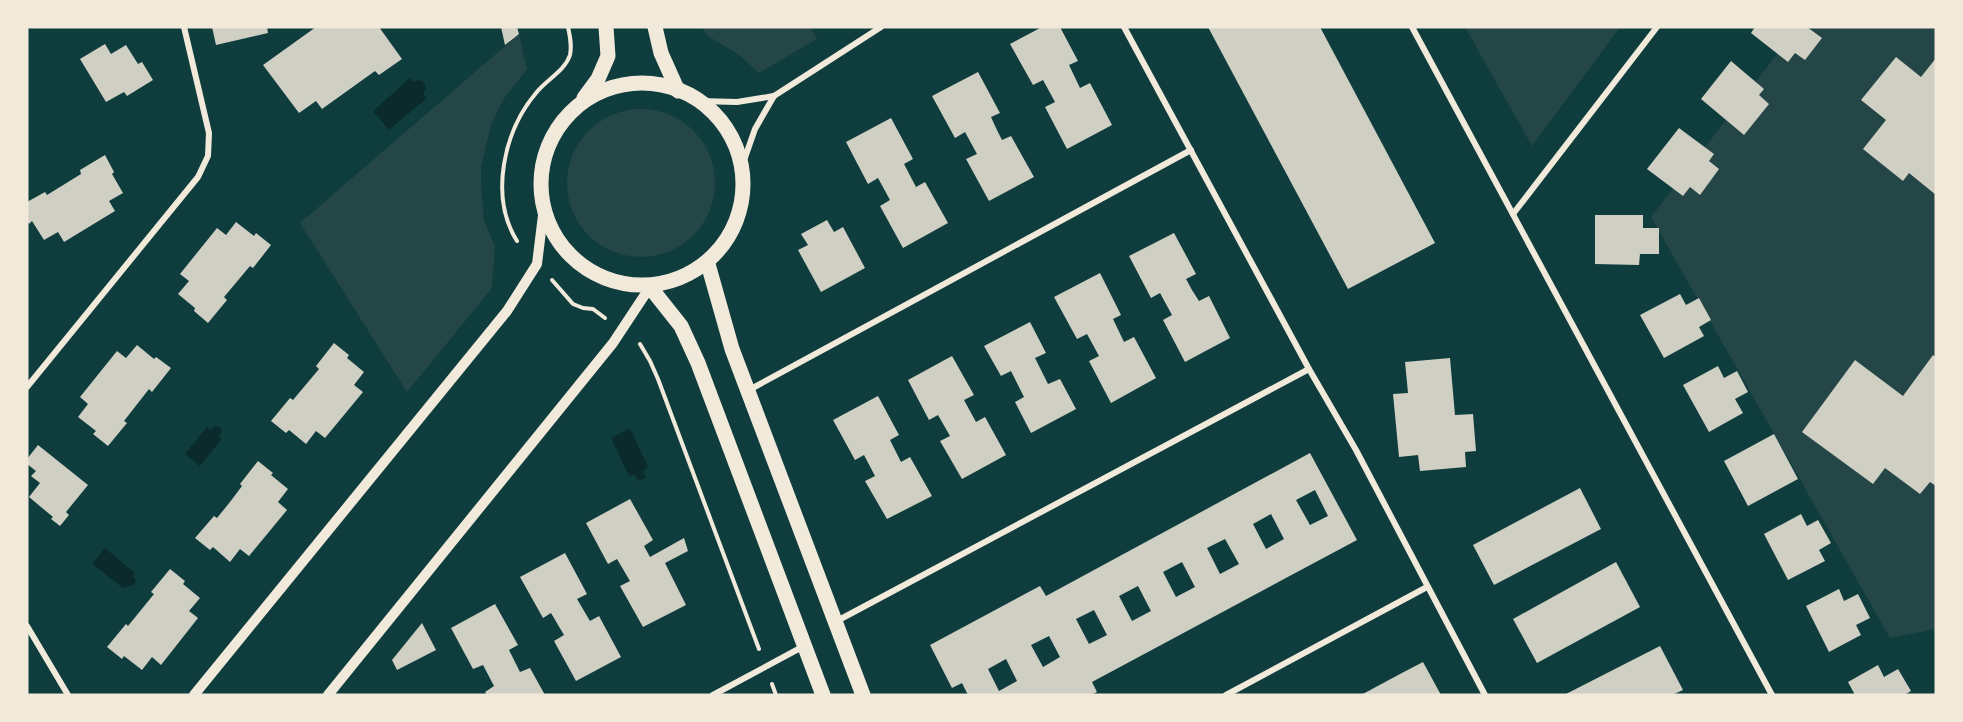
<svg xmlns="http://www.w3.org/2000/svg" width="1963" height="722" font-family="'Asap Condensed',sans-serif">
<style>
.green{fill:#244646}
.water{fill:#0a2a2b}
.building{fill:#cfcfc3;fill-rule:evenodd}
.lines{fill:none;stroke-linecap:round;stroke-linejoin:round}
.path{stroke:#f1e9da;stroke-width:4}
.minor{stroke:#f1e9da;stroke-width:6}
.tertiary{stroke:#f1e9da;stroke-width:10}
.primary{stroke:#f1e9da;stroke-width:15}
</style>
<rect width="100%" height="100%" fill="#0f3d3e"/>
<g class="green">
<path d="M702,27H810L817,39L759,73L738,54L708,36Z"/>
<path d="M1465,27H1620L1532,146Z"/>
<path d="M1798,27H1936V629L1890,638L1651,217Z"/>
<path d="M519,34L527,69L505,97L499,108L491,125L481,166V186L484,221L495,246L492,288L407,392L300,223Z"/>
<circle cx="641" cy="183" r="74"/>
</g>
<g class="water">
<path d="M410,78L413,82L419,80L424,82L426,88L423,94L427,98L389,130L373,111Z"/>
<path d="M215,426L221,428L222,431L219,437L222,439L200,466L185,454L207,427L210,430Z"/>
<path d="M630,428L648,467L643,471L646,478L638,481L635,475L629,476L611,438Z"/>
<path d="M105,548L135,573L133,575L136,581L134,585L123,588L92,564Z"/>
</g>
<g class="building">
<path d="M212,27H267L268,33L216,45Z"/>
<path d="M316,27H379L402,59L379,75L375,71L322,109L316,101L299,113L263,65Z"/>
<path d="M501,27H517L519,34L505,45Z"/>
<path d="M1042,27H1060L1078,61L1069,65L1080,88L1090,83L1112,125L1067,149L1045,107L1055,102L1043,80L1033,85L1010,44Z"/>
<path d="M1208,27H1320L1435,243L1348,289Z"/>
<path d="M1755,27H1807L1822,38L1805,60L1795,53L1788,62L1751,33Z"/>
<path d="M105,44L111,54L126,45L138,64L142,62L153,80L127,96L124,92L106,102L80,59Z"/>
<path d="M1896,57L1921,77L1936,58V195L1909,173L1903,181L1863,149L1886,120L1861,100Z"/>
<path d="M1731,61L1764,89L1759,95L1769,104L1744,135L1701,99Z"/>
<path d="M978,72L1000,113L991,117L996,128L1002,140L1011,136L1034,177L989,201L966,159L977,154L965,132L955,138L932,96Z"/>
<path d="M891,118L913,159L904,164L916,187L925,182L948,223L903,248L880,206L890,200L878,178L868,184L846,142Z"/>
<path d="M1679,128L1714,154L1709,161L1719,169L1700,195L1690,187L1683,196L1647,169Z"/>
<path d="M105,155L114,172L112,174L123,193L109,201L115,211L64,242L58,232L44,240L32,221L29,224L27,220V202L45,192L47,195L81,174L80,170Z"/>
<path d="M1595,215H1643V228H1659V254H1640L1639,265L1595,264Z"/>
<path d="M827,220L834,232L843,227L865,268L821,292L798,250L808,245L801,234Z"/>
<path d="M236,222L254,236L256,233L271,245L253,268L250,266L224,297L227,300L208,323L194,311L195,308L178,294L189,281L180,274L217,228L226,235Z"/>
<path d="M1174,233L1196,274L1186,279L1192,290L1199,301L1209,296L1230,338L1185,362L1163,320L1172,315L1160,293L1151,298L1129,256Z"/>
<path d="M1100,273L1121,315L1113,319L1124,342L1134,337L1156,378L1111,403L1089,361L1099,356L1087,334L1077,339L1054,297Z"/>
<path d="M1680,294L1686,305L1699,298L1711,320L1699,327L1704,336L1664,358L1640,315Z"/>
<path d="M1030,322L1046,353L1035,358L1048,384L1060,379L1076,409L1031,433L1015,402L1024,397L1011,371L1001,376L984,346Z"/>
<path d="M334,343L349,355L347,358L364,372L354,385L363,392L325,438L316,431L306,444L289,430L286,433L271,421L290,398L293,400L319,369L316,366Z"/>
<path d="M137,345L154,359L156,357L171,368L152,392L149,389L124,421L127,423L108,446L93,434L96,431L78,417L88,404L80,397L117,351L126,358Z"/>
<path d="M1933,355L1936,357V486L1930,482L1920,494L1885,468L1873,484L1802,432L1855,360L1903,396Z"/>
<path d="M952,356L974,395L964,400L976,422L985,417L1006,455L962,479L940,441L950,436L938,415L929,420L908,380Z"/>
<path d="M1450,358L1455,415L1473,414L1476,451L1465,452L1466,467L1420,471L1418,455L1399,457L1393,394L1408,393L1405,362Z"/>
<path d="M1718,366L1724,378L1737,371L1748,392L1735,399L1743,413L1709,432L1683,385Z"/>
<path d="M878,396L899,435L890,440L901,462L910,457L932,496L887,519L865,481L875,476L864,455L855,460L833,420Z"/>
<path d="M1774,434L1798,479L1748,506L1724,461Z"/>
<path d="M38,445L88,485L66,512L69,515L60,526L51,519L53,517L29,497L40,483L31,476L36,471L27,464V459Z"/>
<path d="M1310,453L1357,540L1092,682L1097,692L1091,695H968L962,683L952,688L930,645L1040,586L1046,596ZM1315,490L1328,516L1310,525L1296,500ZM1271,514L1284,539L1266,549L1253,524ZM1225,539L1239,564L1220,574L1207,548ZM1182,562L1195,587L1176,597L1163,572ZM1138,586L1151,611L1132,621L1119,596ZM1094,610L1107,635L1089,644L1076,619ZM1049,636L1060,657L1043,667L1031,645ZM1006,659L1017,681L999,691L988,669Z"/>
<path d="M258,461L273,473L271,475L288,489L278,502L287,510L249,556L240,549L230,562L213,547L210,550L195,538L214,516L217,518L230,502L242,486L240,484Z"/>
<path d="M1580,488L1601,529L1494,585L1473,545Z"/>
<path d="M630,499L653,540L644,546L650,557L684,538L688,551L665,563L686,605L643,627L620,586L630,581L617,559L608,564L586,523Z"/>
<path d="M1801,514L1807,526L1818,520L1831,543L1819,550L1825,561L1788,580L1764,534Z"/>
<path d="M565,553L587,594L577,599L590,621L599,616L621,657L576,681L554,641L564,635L551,613L543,618L520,577Z"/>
<path d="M1616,562L1640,607L1537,663L1513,619Z"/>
<path d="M170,569L185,581L183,584L200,598L189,611L198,618L161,665L152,657L142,670L124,656L122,659L107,647L126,624L128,626L154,594L151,592Z"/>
<path d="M1839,589L1844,601L1858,594L1870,618L1856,625L1861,635L1829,652L1806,606Z"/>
<path d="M495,604L518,645L509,650L520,672L530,668L545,695H487L485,692L494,686L483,665L473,669L451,628Z"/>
<path d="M422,623L436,650L397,670L392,660Z"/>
<path d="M1660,646L1683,690L1672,695H1564Z"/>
<path d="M1423,662L1441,695H1361L1400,674Z"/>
<path d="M1878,665L1884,677L1898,669L1911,691L1904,695H1855L1848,682Z"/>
</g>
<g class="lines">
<g class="path">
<path d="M517,241C489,196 504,131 536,93C546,80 565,71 570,55C572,45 570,36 568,27"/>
<path d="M552,280L573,304L583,308L593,309L605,318"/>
<path d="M640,344L650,361L658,379L759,649"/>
<path d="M772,684L776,695"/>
</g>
<g class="minor">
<path d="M1124,27L1309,369L1356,450L1485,695"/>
<path d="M1412,27L1772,695"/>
<path d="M698,101L737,102L774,96L881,27"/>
<path d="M741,169L755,129L774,96"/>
<path d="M1513,214L1657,27"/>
<path d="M27,387L198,177L208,156L209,133L184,27"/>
<path d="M749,390L1191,150"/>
<path d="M835,622L1309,369"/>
<path d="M27,626L68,695"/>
<path d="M713,695L804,646"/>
<path d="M1226,695L1427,587"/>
</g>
<g class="tertiary">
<path d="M194,695L507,311L537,264L544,207"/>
<path d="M328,695L613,343L650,287"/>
</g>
<g class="primary">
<path d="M655,27L661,53L678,91"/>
<circle cx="642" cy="184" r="101"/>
<path d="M584,98L598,79L608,56L606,27"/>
<path d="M708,264L732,349L863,695"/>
<path d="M650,287L681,326L698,363L823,695"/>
</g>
</g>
<rect width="1963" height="722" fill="none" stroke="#f1e9da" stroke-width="57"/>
</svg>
